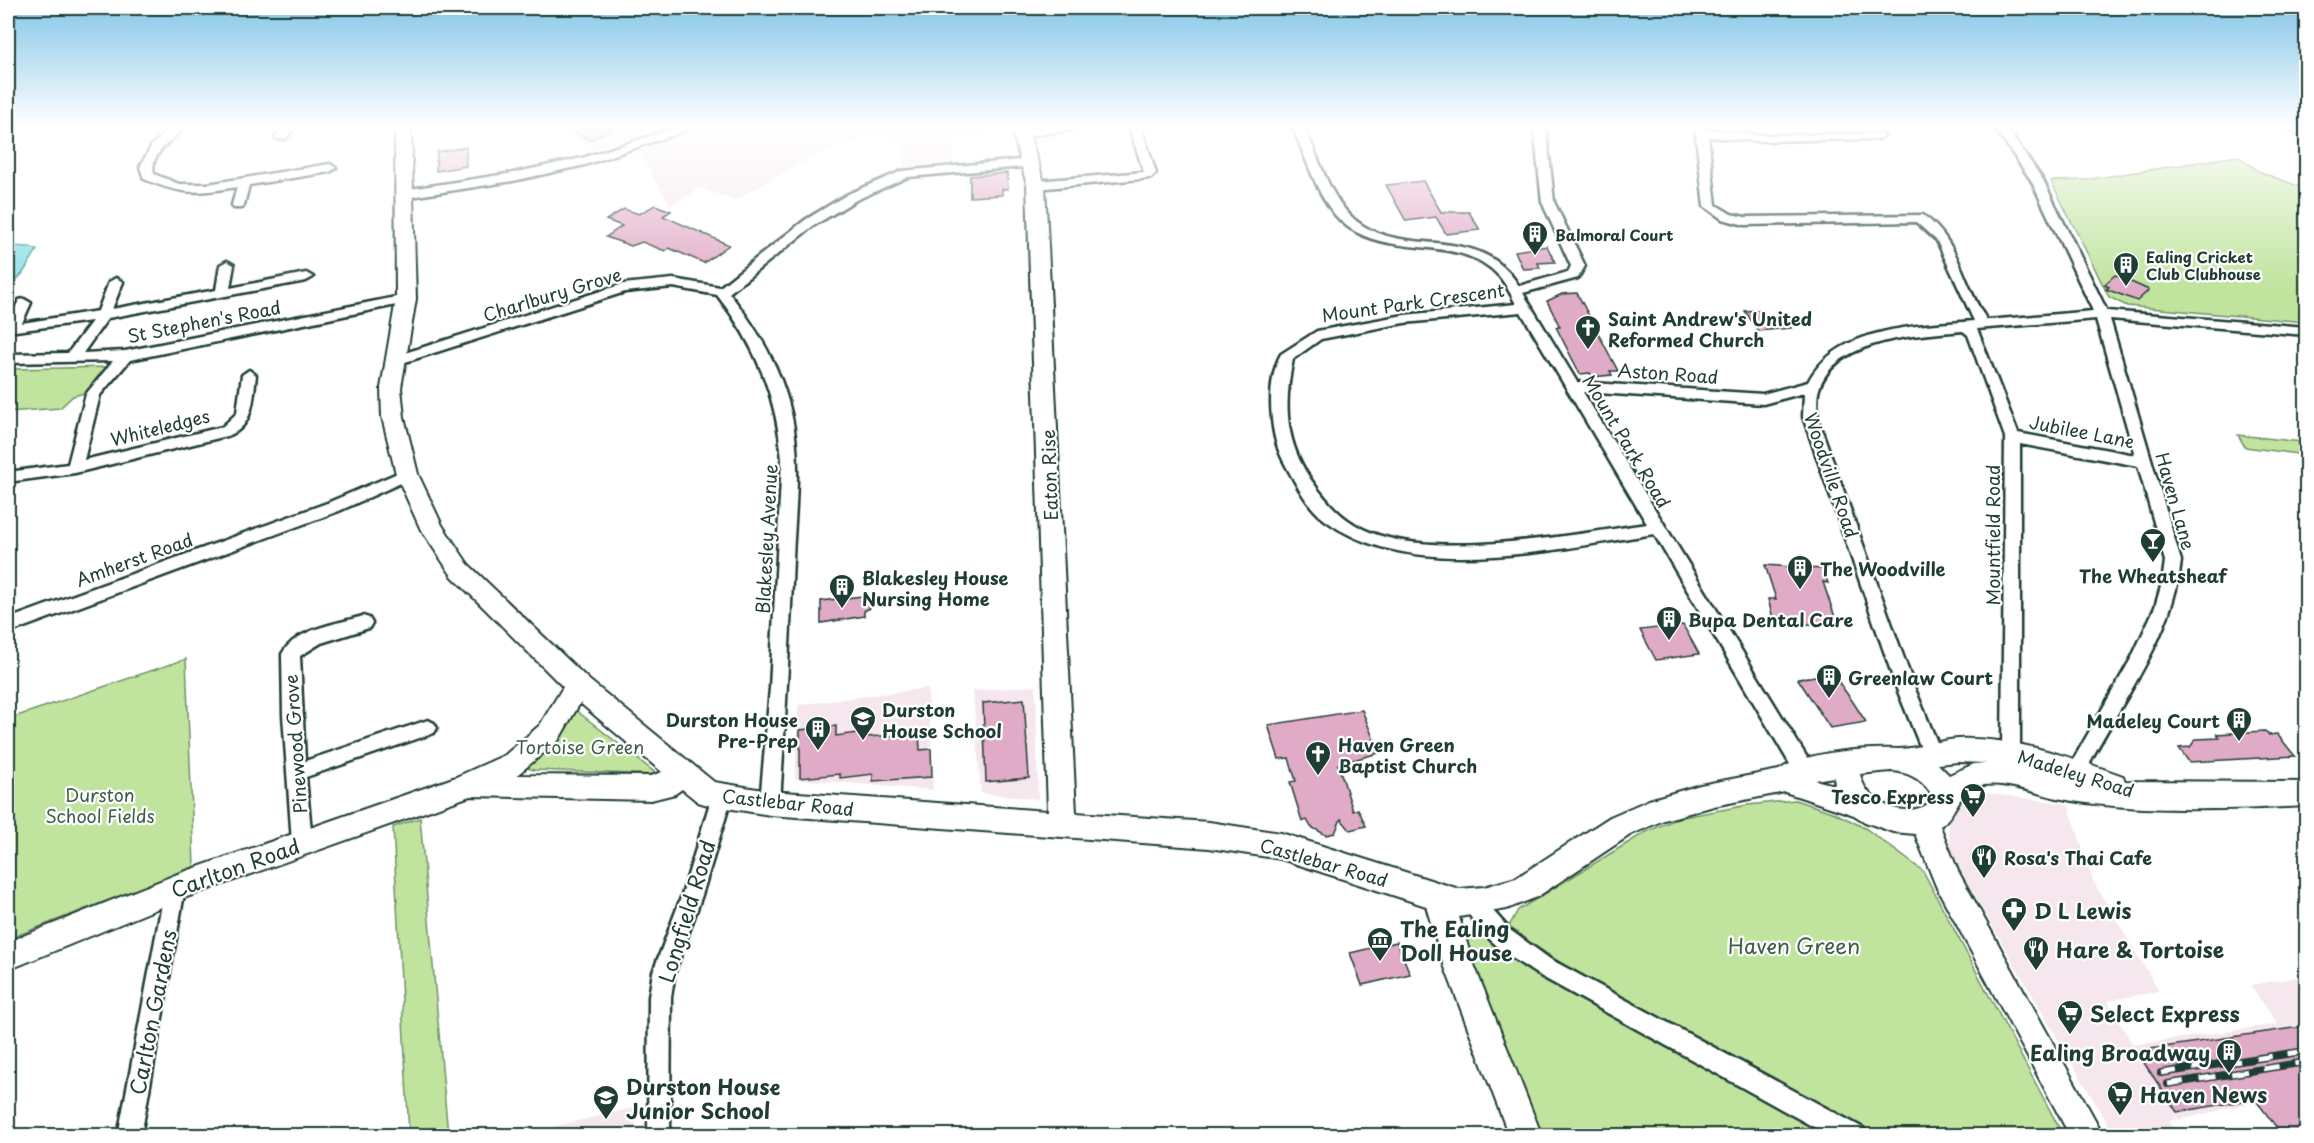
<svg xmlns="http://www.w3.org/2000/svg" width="2314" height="1143" font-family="'Playpen Sans',sans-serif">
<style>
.built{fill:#f6e6ee}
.green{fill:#c0e49e;stroke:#709069;stroke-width:1.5}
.water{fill:#8fe0e7;stroke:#629f9f;stroke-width:1.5}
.building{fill:#e0abc6;stroke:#1f3d34;stroke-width:1.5}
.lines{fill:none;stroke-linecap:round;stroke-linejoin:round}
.street-casing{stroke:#1f3d34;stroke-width:5}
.secondary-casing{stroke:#1f3d34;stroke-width:4}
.street{fill:#fff;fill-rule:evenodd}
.secondary{fill:#fff;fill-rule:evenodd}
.rail-casing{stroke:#1f3d34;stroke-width:8}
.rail{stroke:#fff;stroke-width:5;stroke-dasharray:16;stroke-linecap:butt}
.labels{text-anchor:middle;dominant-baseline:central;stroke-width:4.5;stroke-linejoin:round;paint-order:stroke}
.far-poi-label{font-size:15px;font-weight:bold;fill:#1f3d34;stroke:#fff;text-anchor:start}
.street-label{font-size:18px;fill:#1f3d34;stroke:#fff}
.poi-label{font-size:18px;font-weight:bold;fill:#1f3d34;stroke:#fff;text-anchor:start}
.park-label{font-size:18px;fill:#3f5e49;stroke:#fff}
.near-street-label{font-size:21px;fill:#1f3d34;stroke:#fff}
.near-poi-label{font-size:21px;font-weight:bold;fill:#1f3d34;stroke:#fff;text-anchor:start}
.near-park-label{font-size:21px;fill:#3f5e49;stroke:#fff}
</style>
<rect width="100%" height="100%" fill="#fff"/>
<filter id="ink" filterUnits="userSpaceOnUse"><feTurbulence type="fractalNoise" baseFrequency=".0167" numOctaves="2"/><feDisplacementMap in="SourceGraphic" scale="12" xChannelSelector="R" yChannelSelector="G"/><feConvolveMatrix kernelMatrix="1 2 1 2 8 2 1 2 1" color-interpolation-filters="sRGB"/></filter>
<g filter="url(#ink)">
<g class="built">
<path d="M556,127H659L664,129L594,150Z"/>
<path d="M704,127H1004L1005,129L954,139L953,165L903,168L905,146L879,131L808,159L735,200L700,188L671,205L637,151Z"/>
<path d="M1036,686L1038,799L981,793L973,691Z"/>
<path d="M928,688L933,790L795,779L798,705Z"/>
<path d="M1970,791L2068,804L2093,881L2159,991L2107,1001L2133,1045L2278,1024L2250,985L2306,976V1135L2276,1105L2259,1108L2254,1102L2179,1120L2172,1109L2177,1119L2169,1121L2179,1135H2147L2144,1131L2114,1135L1952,857L1947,820Z"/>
<path d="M637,1107L635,1135H518Z"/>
</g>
<g class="green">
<path d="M2238,156L2260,172L2306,189V322L2127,306L2109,297L2051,181L2085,180Z"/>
<path d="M110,367L88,392L73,396L60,408L8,412V377L13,369Z"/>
<path d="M2238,435L2301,442L2306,455L2245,447Z"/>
<path d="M186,659L194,867L8,939V719Z"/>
<path d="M577,711L658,775L534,770L527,768L529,762Z"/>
<path d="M1795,800L1835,813L1865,828L1923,871L2063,1135H1876L1664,1031L1508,928L1518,910L1644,833L1678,818L1748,805Z"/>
<path d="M420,818L448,1135H409L393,827Z"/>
<path d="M1472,934L1482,935L1660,1044L1835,1135H1533L1465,947Z"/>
</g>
<path class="water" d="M11,246L30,247L37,250L23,273L8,289V248Z"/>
<g class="building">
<path d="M566,127H618L589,140Z"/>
<path d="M466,147V166L436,171L437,152Z"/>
<path d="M1007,173L1008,189H1002V195L970,197V176Z"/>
<path d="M1423,181L1441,212H1469L1480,230L1446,234L1436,217L1406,221L1386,185Z"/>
<path d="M655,205L671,211L663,216L729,245L704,263L669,248L665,251L642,242L631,246L606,237L622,226L606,220L624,209L639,214Z"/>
<path d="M1547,246L1555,262L1538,263L1540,268L1523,269L1515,251Z"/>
<path d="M2115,275L2149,290L2137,301L2106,289L2109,287L2104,285Z"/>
<path d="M1577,293L1618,371H1610L1612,375L1592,377L1590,373L1580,374L1556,327H1560L1547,301L1562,294Z"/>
<path d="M1760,310L1766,318L1782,317L1791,328L1758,331L1745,311Z"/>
<path d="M1765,565L1823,569L1828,583L1823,582L1838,626L1774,622L1768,599H1776Z"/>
<path d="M862,596L869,600L870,608L864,611V616L821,623V601Z"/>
<path d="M1683,625L1699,654L1656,660L1640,630Z"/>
<path d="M1832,673L1853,702L1866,722L1830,728L1798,679Z"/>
<path d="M1024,699L1029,778L986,782L983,703Z"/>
<path d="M1362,710L1379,753L1338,764L1353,811L1358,809L1366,826L1350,830L1341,819L1335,833L1326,835L1311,827L1307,820L1302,821L1290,782L1296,781L1289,758L1279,759L1268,725Z"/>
<path d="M836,726V736L865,732V737L919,734L920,750L931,749L932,777L873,781V774L840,778V774L800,778V730Z"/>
<path d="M2265,731L2269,735L2277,734L2295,756L2189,762L2179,748L2190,747L2196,739L2220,738L2217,734Z"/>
<path d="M1397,942L1410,974L1362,985L1350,953Z"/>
<path d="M2307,1026V1136H2283L2255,1099L2177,1112L2136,1051Z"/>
</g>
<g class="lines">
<defs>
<g id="street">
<path d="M171,127H184C172,141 149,153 154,174L179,184H208L330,164L336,168L330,172L249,185L244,205L242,208H234L232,205L237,187C195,194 183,195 144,179L140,167L152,145Z"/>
<path d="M284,127H296L285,139H277L275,137Z"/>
<path d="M679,127H696L585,165L513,181L404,198L398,194L404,190L513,173L582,158Z"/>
<path d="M1047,127H1076L1070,130L1021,137L1015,134L1021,131Z"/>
<path d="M1129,127H1141L1156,173L1151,178L1036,189L1030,185L1036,181L1144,172Z"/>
<path d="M1292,127H1304C1319,157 1328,196 1354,219C1403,261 1478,220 1519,286L1568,272L1571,266L1542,202L1534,127H1546L1554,202L1585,266L1578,278L1523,293L1577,382L1763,394L1808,382C1837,326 1918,326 1974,321L1937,241L1916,222L1745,225L1722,219L1704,206L1695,127L1757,135L1882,134L1884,136L1878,139L1757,141L1708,137L1716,205L1731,214L1745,217L1923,215C1961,242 1962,285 1987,320L2093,311L2031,180L1994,127H2006L2043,180L2107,311L2306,327V335L2110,319L2181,561C2173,635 2126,694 2092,758C2087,768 2091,780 2087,790L2080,792L2073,790L2071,784L2072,762L2132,657L2155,607L2162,583L2165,561L2138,466L2020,444V752L2018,758L2011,760L2004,758L2002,752L2005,437L1968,335L1963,331C1920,335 1835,338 1819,389C1816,397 1818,408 1817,417L1915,689L1941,752L1939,758L1932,760L1925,758L1897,689L1803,417L1804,393L1763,404L1583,392L1811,764L1813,770L1811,776L1804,778L1797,776L1654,534C1556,549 1410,584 1325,520C1307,507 1293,479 1283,460C1269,433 1266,381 1281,354L1317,331L1404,315L1516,304C1511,295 1506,284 1499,276C1461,234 1393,259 1348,227C1318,205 1308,159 1292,127ZM1521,312L1647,524C1574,534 1430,562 1363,529C1341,518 1328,503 1314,484C1285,444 1283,406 1293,359L1321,339L1404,323ZM2096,319L2135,455L2018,433L1977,329Z"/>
<path d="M2285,127H2299L2306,132V140Z"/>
<path d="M1031,159L1035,160V166L908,177L856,200L813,226L729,293C758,329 781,368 791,413C802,460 795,510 793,558C790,640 785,721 780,803L777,809L770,811L763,809L760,803L770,688L782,460C777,397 756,345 717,295L673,287L625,292L399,364H389L387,361L389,358L623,284L673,279L720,287L805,220L848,194L902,171Z"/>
<path d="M227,261L234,265L230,288L306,273L313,277L306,281L108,318L83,353L125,351L406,295L413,299L406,303L130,360L100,395L84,460L222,427L237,413L242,375L249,370L256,375C253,398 254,428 227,436L75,473L8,482V472L68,464L86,394L113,361L8,363V354L68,353L92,321L8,332V324L19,300L24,299L31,303L22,323L98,311L109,282L116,278L123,282L112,309L216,290L220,265Z"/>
<path d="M407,469L415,474L412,478L339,511L8,633V619L327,503Z"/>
<path d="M363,616L369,618L372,623L369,628L321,643L300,656L305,761L428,720L434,723L437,728L434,733L306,777L312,842L309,848L302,851L295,848L292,842L283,715L282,654C296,628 338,624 363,616Z"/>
<path d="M722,788L729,790L732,796L702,895L675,972L671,997L670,1136H648L649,997L653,972L682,895L712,796L715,790Z"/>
<path d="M175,879L182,881L185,888L141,1136H118L165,888L168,881Z"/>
<path d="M1473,894L1480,896L1510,930L1550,959L1863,1128L1866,1136H1830L1535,973C1507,955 1477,934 1463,903L1466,896Z"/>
</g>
<path id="secondary" d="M395,127H411L416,299L401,388L404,417L418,474L442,525L468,564L589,680L714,782L770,791L1048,811L1027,185L1011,127H1027L1045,185L1076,813L1209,822L1281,833L1459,889L1484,887L1516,878L1610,817L1649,800L1700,785L1779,770C1807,751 1865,748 1899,749C1918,749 1938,740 1958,739C2015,737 2070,757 2123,776L2125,781L2306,782V806C2233,810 2128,813 2057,798C2034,793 1999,779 1976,787C1956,795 1956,816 1940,826L1958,871L2104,1136H2070L1936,886L1915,834L1893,832L1865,822L1854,815L1785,792L1714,806L1664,820L1630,835L1537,897L1507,909L1459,917L1471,957L1542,1136H1509L1441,957L1426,906L1281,859L1209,848L770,815L708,805L698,802L682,789L675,794L651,800L470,796L181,899L8,970V942L175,875L456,777L505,755L540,725L563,687L452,576L420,528L396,474L382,417L381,388L396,299ZM580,703L662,772L651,776L517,775L558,741ZM1958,762L1984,763H1987L1974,764L1949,775L1938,764ZM1891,771C1908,772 1920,778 1930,792L1928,804C1903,820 1865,802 1860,774ZM1834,777L1835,785L1815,780Z"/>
</defs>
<use href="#street" class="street-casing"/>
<use href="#secondary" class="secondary-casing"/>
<use href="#street" class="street"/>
<use href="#secondary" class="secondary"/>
<defs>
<g id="rail">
<path d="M2161,1073L2306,1051"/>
<path d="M2168,1084L2306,1062"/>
</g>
</defs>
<use href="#rail" class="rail-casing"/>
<use href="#rail" class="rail"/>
</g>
</g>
<linearGradient id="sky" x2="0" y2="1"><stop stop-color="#84c6e8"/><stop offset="0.44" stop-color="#fff"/><stop offset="1" stop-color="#fff" stop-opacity="0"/></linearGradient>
<rect width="2314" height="287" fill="url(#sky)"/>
<defs>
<symbol id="building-pin" viewBox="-11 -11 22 30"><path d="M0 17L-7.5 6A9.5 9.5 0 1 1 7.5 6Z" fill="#1f3d34" stroke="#fff"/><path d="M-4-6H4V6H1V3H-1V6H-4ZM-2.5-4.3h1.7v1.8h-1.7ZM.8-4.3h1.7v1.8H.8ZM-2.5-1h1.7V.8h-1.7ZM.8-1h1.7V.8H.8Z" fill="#fff"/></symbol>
<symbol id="church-pin" viewBox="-11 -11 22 30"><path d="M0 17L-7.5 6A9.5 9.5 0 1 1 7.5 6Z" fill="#1f3d34" stroke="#fff"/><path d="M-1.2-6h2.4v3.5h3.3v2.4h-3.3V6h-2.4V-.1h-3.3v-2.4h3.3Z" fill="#fff"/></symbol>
<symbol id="bar-pin" viewBox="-11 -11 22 30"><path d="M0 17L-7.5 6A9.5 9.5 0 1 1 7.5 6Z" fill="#1f3d34" stroke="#fff"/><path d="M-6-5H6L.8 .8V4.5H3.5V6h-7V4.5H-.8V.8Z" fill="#fff"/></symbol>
<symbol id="school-pin" viewBox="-11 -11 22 30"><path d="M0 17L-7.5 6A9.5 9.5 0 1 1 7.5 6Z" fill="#1f3d34" stroke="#fff"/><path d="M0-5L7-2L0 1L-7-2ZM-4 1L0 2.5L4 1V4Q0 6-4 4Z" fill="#fff"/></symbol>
<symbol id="supermarket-pin" viewBox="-11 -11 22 30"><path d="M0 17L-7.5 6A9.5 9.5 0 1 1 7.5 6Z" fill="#1f3d34" stroke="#fff"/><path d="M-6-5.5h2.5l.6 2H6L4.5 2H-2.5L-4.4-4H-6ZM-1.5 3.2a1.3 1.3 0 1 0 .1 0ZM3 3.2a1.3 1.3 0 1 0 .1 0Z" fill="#fff"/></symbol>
<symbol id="restaurant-pin" viewBox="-11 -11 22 30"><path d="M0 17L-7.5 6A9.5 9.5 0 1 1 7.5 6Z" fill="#1f3d34" stroke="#fff"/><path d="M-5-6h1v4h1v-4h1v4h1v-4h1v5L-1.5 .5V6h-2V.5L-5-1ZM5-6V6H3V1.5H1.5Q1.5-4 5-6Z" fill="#fff"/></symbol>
<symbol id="pharmacy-pin" viewBox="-11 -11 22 30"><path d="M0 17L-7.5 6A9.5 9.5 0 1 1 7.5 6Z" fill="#1f3d34" stroke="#fff"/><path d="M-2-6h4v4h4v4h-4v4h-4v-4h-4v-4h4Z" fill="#fff"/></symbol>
<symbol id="museum-pin" viewBox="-11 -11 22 30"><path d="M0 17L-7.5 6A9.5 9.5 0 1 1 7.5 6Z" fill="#1f3d34" stroke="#fff"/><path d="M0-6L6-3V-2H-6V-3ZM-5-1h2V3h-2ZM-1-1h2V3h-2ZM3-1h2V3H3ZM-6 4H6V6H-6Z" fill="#fff"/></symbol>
</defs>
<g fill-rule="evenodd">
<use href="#building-pin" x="1520" y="219" width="30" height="40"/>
<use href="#building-pin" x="2111" y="250" width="30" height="40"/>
<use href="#church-pin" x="1573" y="313" width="30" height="40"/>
<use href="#bar-pin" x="2138" y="526" width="30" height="40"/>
<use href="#building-pin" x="1785" y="553" width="30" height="40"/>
<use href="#building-pin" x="827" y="572" width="30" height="40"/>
<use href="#building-pin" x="1654" y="604" width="30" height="40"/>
<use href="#building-pin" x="1814" y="662" width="30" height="40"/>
<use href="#school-pin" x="848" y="704" width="30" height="40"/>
<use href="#building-pin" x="2224" y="705" width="30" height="40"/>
<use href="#building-pin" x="803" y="714" width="30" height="40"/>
<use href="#church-pin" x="1303" y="739" width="30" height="40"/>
<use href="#supermarket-pin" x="1958" y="781" width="30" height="40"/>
<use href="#restaurant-pin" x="1969" y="842" width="30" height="40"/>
<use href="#pharmacy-pin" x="1999" y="895" width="30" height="40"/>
<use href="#museum-pin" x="1365" y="925" width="30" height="40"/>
<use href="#restaurant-pin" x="2021" y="934" width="30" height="40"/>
<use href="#supermarket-pin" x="2055" y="998" width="30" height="40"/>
<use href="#building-pin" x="2214" y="1037" width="30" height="40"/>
<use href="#supermarket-pin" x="2105" y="1079" width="30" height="40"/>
<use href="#school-pin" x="591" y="1083" width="30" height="40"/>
</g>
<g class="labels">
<g class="far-poi-label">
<text x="1555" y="234">Balmoral Court</text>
<text x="2146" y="256">Ealing Cricket<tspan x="2146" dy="17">Club Clubhouse</tspan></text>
</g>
<g class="street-label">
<text transform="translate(552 294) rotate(-17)">Charlbury Grove</text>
<text transform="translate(1413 302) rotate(-8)">Mount Park Crescent</text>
<text transform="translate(204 321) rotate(-11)">St Stephen's Road</text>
<text transform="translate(1668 373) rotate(4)">Aston Road</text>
<text transform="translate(160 427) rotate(-14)">Whiteledges</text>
<text transform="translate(2082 431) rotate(11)">Jubilee Lane</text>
<text transform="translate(1627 441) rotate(59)">Mount Park Road</text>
<text transform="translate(1049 475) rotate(-92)">Eaton Rise</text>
<text transform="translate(1832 475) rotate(71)">Woodville Road</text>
<text transform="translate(2176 501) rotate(74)">Haven Lane</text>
<text transform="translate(1992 535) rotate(-90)">Mountfield Road</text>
<text transform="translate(766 539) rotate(-87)">Blakesley Avenue</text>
<text transform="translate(134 559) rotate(-20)">Amherst Road</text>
<text transform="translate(295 744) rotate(-94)">Pinewood Grove</text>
<text transform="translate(2076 773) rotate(17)">Madeley Road</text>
<text transform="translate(788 802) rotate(6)">Castlebar Road</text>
<text transform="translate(1324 862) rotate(16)">Castlebar Road</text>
</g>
<g class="poi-label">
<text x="1608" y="318">Saint Andrew's United<tspan x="1608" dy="21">Reformed Church</tspan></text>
<text x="1820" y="568">The Woodville</text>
<text x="2153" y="575" text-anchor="middle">The Wheatsheaf</text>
<text x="862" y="577">Blakesley House<tspan x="862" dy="21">Nursing Home</tspan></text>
<text x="1688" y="619">Bupa Dental Care</text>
<text x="1848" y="677">Greenlaw Court</text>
<text x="882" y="709">Durston<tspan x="882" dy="21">House School</tspan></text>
<text x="798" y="719" text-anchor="end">Durston House<tspan x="798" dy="21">Pre-Prep</tspan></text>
<text x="2220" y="720" text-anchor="end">Madeley Court</text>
<text x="1338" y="744">Haven Green<tspan x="1338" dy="21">Baptist Church</tspan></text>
<text x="1954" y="796" text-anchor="end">Tesco Express</text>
<text x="2004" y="857">Rosa's Thai Cafe</text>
</g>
<g class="park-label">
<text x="580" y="746">Tortoise Green</text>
<text x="100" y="794">Durston<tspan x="100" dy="21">School Fields</tspan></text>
</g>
<g class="near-street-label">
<text transform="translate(235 867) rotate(-20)">Carlton Road</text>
<text transform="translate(686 911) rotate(-73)">Longfield Road</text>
<text transform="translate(152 1012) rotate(-79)">Carlton Gardens</text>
</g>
<g class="near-poi-label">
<text x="2034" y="910">D L Lewis</text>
<text x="1400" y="928">The Ealing<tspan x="1400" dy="24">Doll House</tspan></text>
<text x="2056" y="949">Hare &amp; Tortoise</text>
<text x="2090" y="1013">Select Express</text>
<text x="2210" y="1052" text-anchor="end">Ealing Broadway</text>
<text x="626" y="1086">Durston House<tspan x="626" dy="24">Junior School</tspan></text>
<text x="2140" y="1094">Haven News</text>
</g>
<g class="near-park-label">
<text x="1794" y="945">Haven Green</text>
</g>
</g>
<rect width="2314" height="1143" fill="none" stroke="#fff" stroke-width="30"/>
<rect x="15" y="15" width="2284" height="1113" fill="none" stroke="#1f3d34" stroke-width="2" filter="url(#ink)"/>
</svg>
